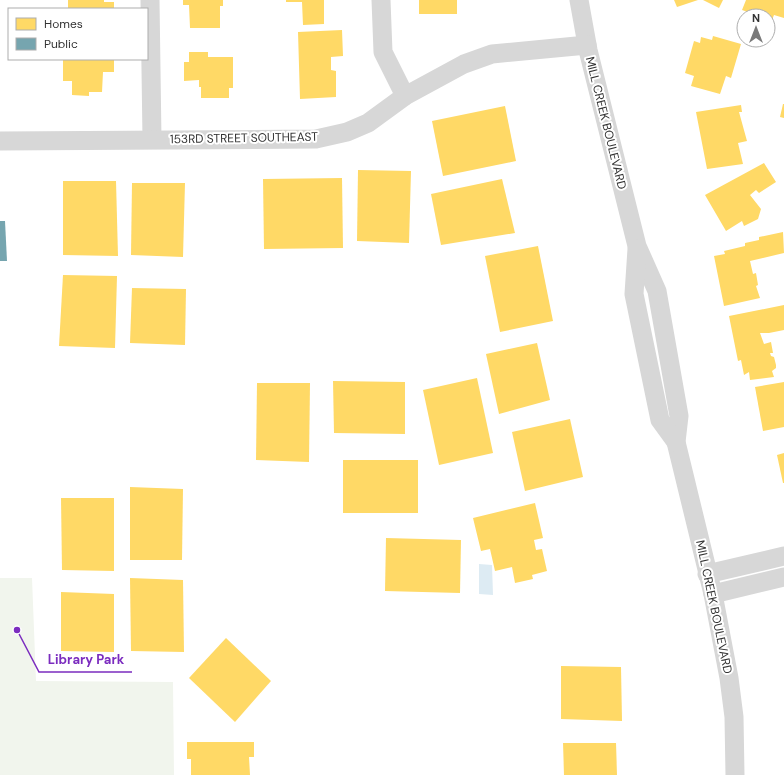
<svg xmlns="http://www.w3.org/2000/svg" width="784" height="775" font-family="'DM Sans',sans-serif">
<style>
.green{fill:#f1f5ed}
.water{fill:#ddebf3}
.homes{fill:#ffd966}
.public{fill:#76a5af}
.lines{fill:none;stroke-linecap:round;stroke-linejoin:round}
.minor{stroke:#d7d7d7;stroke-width:19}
.labels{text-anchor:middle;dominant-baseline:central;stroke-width:4;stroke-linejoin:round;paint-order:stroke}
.street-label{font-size:12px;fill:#333;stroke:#fff}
.leader{fill:none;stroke:#7b2cbf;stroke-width:1.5}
.callout-dot{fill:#7b2cbf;stroke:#fff;stroke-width:1.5}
.callout-label{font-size:13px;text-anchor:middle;font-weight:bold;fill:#7b2cbf;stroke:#fff;stroke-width:4;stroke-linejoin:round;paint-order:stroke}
</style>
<rect width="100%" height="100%" fill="#fff"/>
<path class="green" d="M0,578H32L36,681L173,682L174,775H0Z"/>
<path class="water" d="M479,564L492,565L493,595L479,594Z"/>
<g class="homes">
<path d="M68,0H104V2H114V9H68Z"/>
<path d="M183,0H223V6H220V28H190L189,5H183Z"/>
<path d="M286,0H324V24L303,25L302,2H286Z"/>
<rect x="419" y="0" width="38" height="14"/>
<path d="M674,0H698L677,7Z"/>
<path d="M703,0H723L719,8Z"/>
<path d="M746,0H784V18L774,15L772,20L768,19V16H759L742,10Z"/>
<path d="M342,30L343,56L331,57V70L336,71V97L300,99L298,32Z"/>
<path d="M713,36L741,44L731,78L726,76L720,94L691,86L694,76L685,73L694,41L700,43L701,37L712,40Z"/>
<path d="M189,52H208V57H233V88H229V98H201V87H199V80L184,81V62H189Z"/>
<path d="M63,59H114V72H103L102,92H89V96L72,95V81H63Z"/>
<path d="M783,104H784V118L780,117Z"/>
<path d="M741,105L742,112H739L747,141L738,143L743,164L707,169L696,112Z"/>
<path d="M505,106L516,161L443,176L432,121Z"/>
<path d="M764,163L776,182L759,193L756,190L750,195L761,209L758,219L744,226L742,221L726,231L705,195Z"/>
<path d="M358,170L411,171L409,243L357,241Z"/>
<path d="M342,178L343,248L264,249L263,179Z"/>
<path d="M502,179L515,233L441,245L431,194Z"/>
<path d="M63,181H116L118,256L63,255Z"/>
<path d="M132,183H185L183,257L131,255Z"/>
<path d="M783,232L784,253L750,261L753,274L756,273L758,285L756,286L760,298L724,306L714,256L725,254L724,251L745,246V243L759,240V237Z"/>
<path d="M538,246L553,321L500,332L485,256Z"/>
<path d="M63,275L117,276L115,348L59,346Z"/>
<path d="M132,288L186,289L185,345L130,343Z"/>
<path d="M784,305V330L769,333H760L764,344L771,342L773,353H770L771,356L774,357L776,365V368L772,371L774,377L750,380L749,372L744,375L741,360L738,361L729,316Z"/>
<path d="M537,343L550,400L499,414L486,354Z"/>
<path d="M477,378L493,453L439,465L423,390Z"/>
<path d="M333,381L405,382V434L334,433Z"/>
<path d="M784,382V427L763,431L755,387Z"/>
<path d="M257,383H310L309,462L256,460Z"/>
<path d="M570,419L583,477L525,491L512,432Z"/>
<path d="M784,453V483H783L777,455Z"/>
<rect x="343" y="460" width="75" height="53"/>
<path d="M130,487L183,489L182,560H130Z"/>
<path d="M61,498H114V571L62,570Z"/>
<path d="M535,503L543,538L534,540L536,550L542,549L547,571L532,575L533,579L515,583L512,567L495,571L490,549L481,551L473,518Z"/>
<path d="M386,538L461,540L460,593L385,591Z"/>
<path d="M130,578L183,580L184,652L131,651Z"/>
<path d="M61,592L114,594V652L61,651Z"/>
<path d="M226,638L271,681L235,722L189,678Z"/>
<path d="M561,666L621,667L622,721L561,719Z"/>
<path d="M187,742H254V757H249L250,775H191V759H187Z"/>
<path d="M563,743H616L617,775H564Z"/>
</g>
<path class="public" d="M0,221H5L7,261H0Z"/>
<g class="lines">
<g class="minor">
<path d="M150,0L152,139"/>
<path d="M381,0L383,52L405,96"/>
<path d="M579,0L588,50L637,246L657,291L679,416L676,442L713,594L729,678L734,717L735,775"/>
<path d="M0,141L316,139L347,132L368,123L405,96L464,64L492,54L587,45"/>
<path d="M637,249L634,294L660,420L676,442"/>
<path d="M707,574L784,556"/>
<path d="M713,594L784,577"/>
</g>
</g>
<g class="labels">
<g class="street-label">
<text transform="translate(606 123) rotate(76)">MILL CREEK BOULEVARD</text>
<text transform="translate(244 138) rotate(-1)">153RD STREET SOUTHEAST</text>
<text transform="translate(714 607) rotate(78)">MILL CREEK BOULEVARD</text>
</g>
</g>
<path class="leader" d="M17 630L39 672H132"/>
<circle class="callout-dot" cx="17" cy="630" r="4"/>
<g class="callout-label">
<text x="86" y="664">Library Park</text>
</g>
<rect x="8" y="8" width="140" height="52" fill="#ffffff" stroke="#adadad"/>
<rect x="16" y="18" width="20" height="12" fill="#ffd966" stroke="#adadad"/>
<text x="44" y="28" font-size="12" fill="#333333">Homes</text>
<rect x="16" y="38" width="20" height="12" fill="#76a5af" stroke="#adadad"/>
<text x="44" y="48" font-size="12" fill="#333333">Public</text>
<g transform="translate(756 28)"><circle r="19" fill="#ffffff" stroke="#adadad"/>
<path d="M0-3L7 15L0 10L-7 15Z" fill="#7a7a7a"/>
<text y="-6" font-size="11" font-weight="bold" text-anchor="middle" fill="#333333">N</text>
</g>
</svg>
